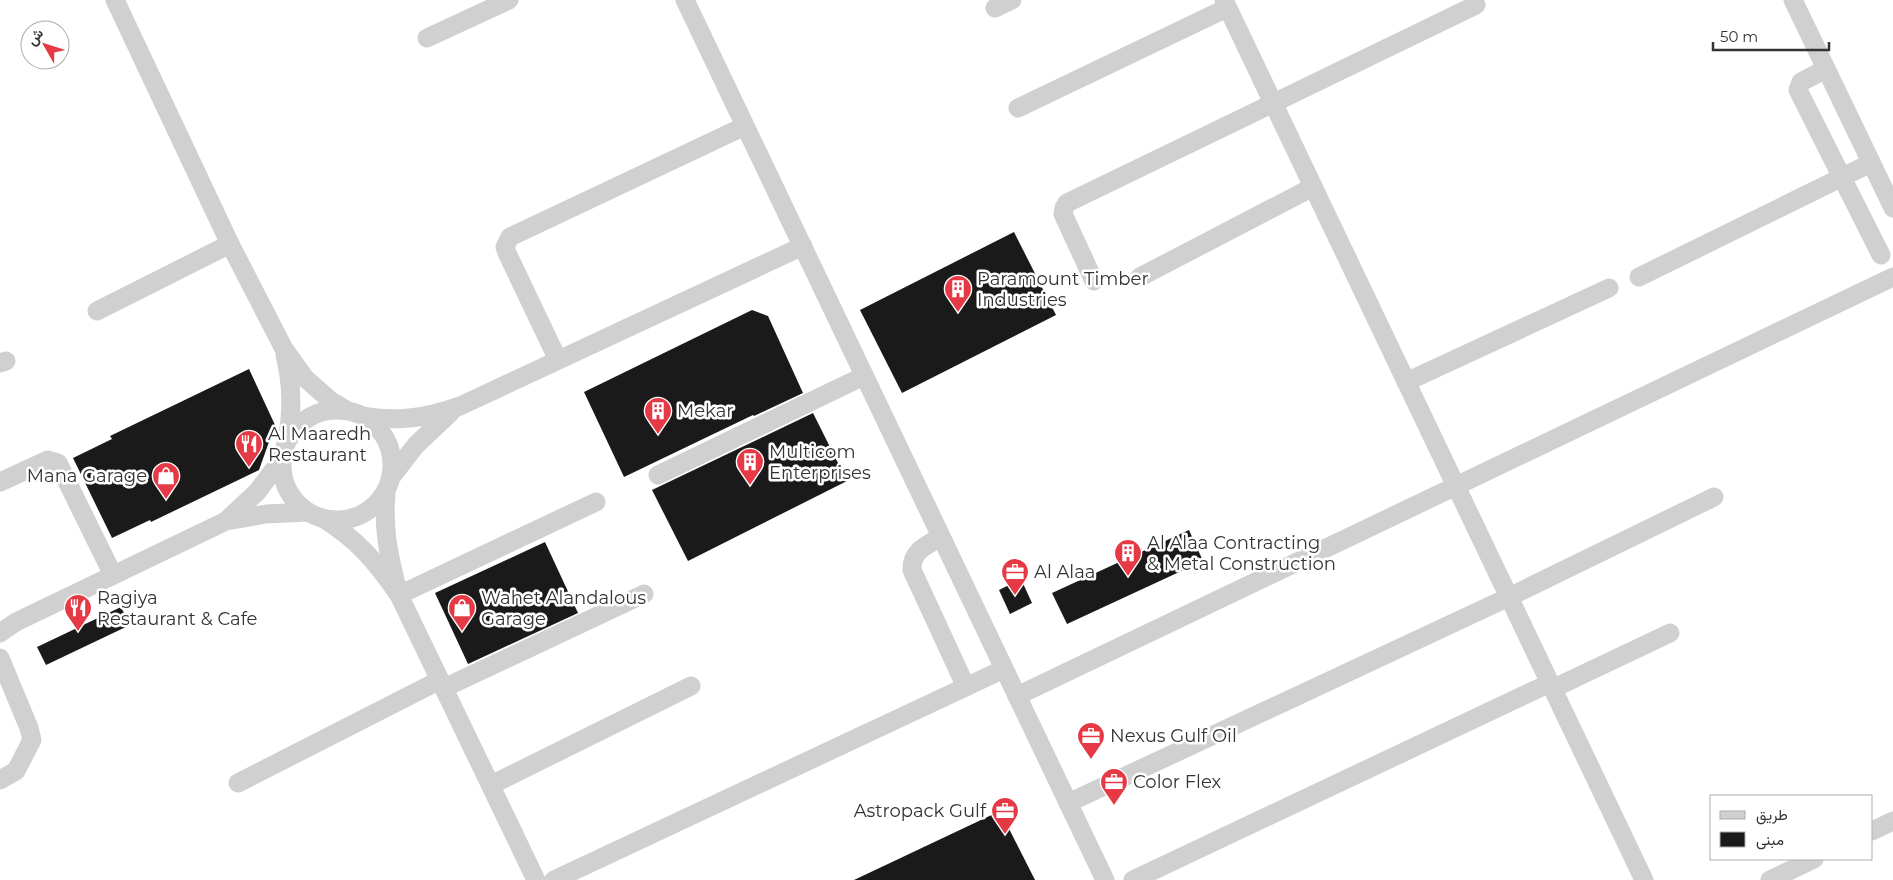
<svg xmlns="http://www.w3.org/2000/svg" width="1893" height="880" font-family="Montserrat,Vazirmatn,sans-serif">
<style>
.building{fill:#1a1a1a}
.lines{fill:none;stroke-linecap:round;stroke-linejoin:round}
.minor{stroke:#d0d0d0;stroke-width:19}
.labels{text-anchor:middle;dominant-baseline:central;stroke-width:5;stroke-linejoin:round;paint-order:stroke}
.poi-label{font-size:18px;fill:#333;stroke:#fff;text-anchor:start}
</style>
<rect width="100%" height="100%" fill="#fff"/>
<g class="building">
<path d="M1014,232L1056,315L902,393L860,310Z"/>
<path d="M752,310L768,316L803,393L754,416L753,415L624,477L584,392Z"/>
<path d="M249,369L275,425L259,470L151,522L150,520L112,538L73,458L112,439L110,436Z"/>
<path d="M813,413L847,481L688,561L652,490Z"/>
<path d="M1189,530L1203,561L1067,624L1052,593Z"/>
<path d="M545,542L578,613L468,664L435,593Z"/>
<path d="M1021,579L1032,603L1010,614L999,590Z"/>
<path d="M121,607L130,625L46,665L37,647Z"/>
<path d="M1000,811L1035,880H854Z"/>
</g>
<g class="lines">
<g class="minor">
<path d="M115,0L230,244L284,349L305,378L331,401L346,410"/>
<path d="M685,0L1105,880"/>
<path d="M1224,0L1644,880"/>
<path d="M1793,0L1893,208"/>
<path d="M995,8L1012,0"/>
<path d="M427,38L509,0"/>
<path d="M1826,69L1801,82L1798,90L1881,255"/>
<path d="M1018,108L1227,8"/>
<path d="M1140,277L1313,187"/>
<path d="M1639,277L1871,163"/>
<path d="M1094,281L1063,214L1064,208L1067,203L1476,5"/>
<path d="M97,311L230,244"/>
<path d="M285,355C292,384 293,411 287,439"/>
<path d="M558,360L507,253L505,247L510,237L745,126"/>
<path d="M0,363L6,361"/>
<path d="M1406,382L1609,288"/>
<circle cx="337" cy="465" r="55"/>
<path d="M363,416C397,422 427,418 460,406L803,246"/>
<path d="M658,475L864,376"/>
<path d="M392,476L416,445L451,412"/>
<path d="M0,482L48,460L58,463L113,575"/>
<path d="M386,493C383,527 388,552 396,584"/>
<path d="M324,519C358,540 376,562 399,595L536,880"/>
<path d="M227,520L257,492L282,459"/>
<path d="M941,537C927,545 911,551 912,570L966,687"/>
<path d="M399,595L596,502"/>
<path d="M0,633L16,622L226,521L266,514L307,512"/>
<path d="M0,658L29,728L32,740L16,771L0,780"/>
<path d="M444,688L644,594"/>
<path d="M1552,689L1670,633"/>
<path d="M1017,696L1893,277"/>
<path d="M238,783L440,680"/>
<path d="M491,785L691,686"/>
<path d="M1068,803L1509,597L1714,497"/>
<path d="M1872,831L1893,821"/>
<path d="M554,880L1004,669"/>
<path d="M1133,880L1550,683"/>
<path d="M1770,880L1814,859"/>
</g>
</g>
<defs>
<symbol id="building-pin" viewBox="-11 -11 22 30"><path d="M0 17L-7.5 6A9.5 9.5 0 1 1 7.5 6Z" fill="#e63946" stroke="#fff"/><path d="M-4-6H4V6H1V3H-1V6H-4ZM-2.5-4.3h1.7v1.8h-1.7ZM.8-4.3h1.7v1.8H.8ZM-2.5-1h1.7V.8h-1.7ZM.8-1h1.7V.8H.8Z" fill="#fff"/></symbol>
<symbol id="restaurant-pin" viewBox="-11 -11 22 30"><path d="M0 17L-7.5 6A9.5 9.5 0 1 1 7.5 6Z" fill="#e63946" stroke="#fff"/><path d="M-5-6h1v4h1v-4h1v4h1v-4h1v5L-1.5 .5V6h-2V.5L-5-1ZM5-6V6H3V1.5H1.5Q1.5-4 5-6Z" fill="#fff"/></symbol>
<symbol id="shop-pin" viewBox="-11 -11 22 30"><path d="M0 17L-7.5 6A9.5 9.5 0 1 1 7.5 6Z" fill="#e63946" stroke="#fff"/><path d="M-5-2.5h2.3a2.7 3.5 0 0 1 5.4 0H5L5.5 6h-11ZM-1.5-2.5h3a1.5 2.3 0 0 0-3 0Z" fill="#fff"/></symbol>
<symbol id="office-pin" viewBox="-11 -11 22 30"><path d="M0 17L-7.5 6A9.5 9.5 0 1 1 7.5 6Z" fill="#e63946" stroke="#fff"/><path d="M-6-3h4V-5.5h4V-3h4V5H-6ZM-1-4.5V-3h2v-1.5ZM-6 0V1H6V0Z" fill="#fff"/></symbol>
</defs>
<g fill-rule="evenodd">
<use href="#building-pin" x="942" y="273" width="32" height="43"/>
<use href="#building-pin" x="642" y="395" width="32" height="43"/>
<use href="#restaurant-pin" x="233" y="428" width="32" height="43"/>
<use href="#building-pin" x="734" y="446" width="32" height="43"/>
<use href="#shop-pin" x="150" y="460" width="32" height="43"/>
<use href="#building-pin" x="1112" y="537" width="32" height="43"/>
<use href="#office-pin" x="999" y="556" width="32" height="43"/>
<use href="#restaurant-pin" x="62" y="592" width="32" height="43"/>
<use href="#shop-pin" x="446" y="592" width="32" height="43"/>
<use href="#office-pin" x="1075" y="720" width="32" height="43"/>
<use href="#office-pin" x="1098" y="766" width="32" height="43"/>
<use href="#office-pin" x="989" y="795" width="32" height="43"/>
</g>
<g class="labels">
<g class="poi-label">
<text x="977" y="279">Paramount Timber<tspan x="977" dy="21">Industries</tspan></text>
<text x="677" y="411">Mekar</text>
<text x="268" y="434">Al Maaredh<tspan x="268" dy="21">Restaurant</tspan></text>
<text x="769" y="452">Multicom<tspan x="769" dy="21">Enterprises</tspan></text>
<text x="147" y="476" text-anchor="end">Mana Garage</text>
<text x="1147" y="543">Al Alaa Contracting<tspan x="1147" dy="21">&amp; Metal Construction</tspan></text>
<text x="1034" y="572">Al Alaa</text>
<text x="97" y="598">Ragiya<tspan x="97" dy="21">Restaurant &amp; Cafe</tspan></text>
<text x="481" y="598">Wahet Alandalous<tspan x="481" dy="21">Garage</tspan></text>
<text x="1110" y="736">Nexus Gulf Oil</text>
<text x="1133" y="782">Color Flex</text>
<text x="986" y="811" text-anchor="end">Astropack Gulf</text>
</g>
</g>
<rect x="1710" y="795" width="162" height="65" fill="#ffffff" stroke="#adadad"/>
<rect x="1720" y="811" width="25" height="8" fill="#d0d0d0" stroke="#adadad"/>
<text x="1756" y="820" font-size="15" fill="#333333">طريق</text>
<rect x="1720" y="832" width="25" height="15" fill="#1a1a1a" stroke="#adadad"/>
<text x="1756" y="845" font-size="15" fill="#333333">مبنى</text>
<g transform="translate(45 45) rotate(309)"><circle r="24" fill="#ffffff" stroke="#adadad"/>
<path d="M0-4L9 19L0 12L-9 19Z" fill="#e63946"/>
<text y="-8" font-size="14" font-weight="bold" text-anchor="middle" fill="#333333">ش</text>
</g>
<path d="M1713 42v8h116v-8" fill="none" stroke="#333333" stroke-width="2.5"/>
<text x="1720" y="42" font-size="15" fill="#333333" stroke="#ffffff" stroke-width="4" paint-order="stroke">50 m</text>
</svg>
